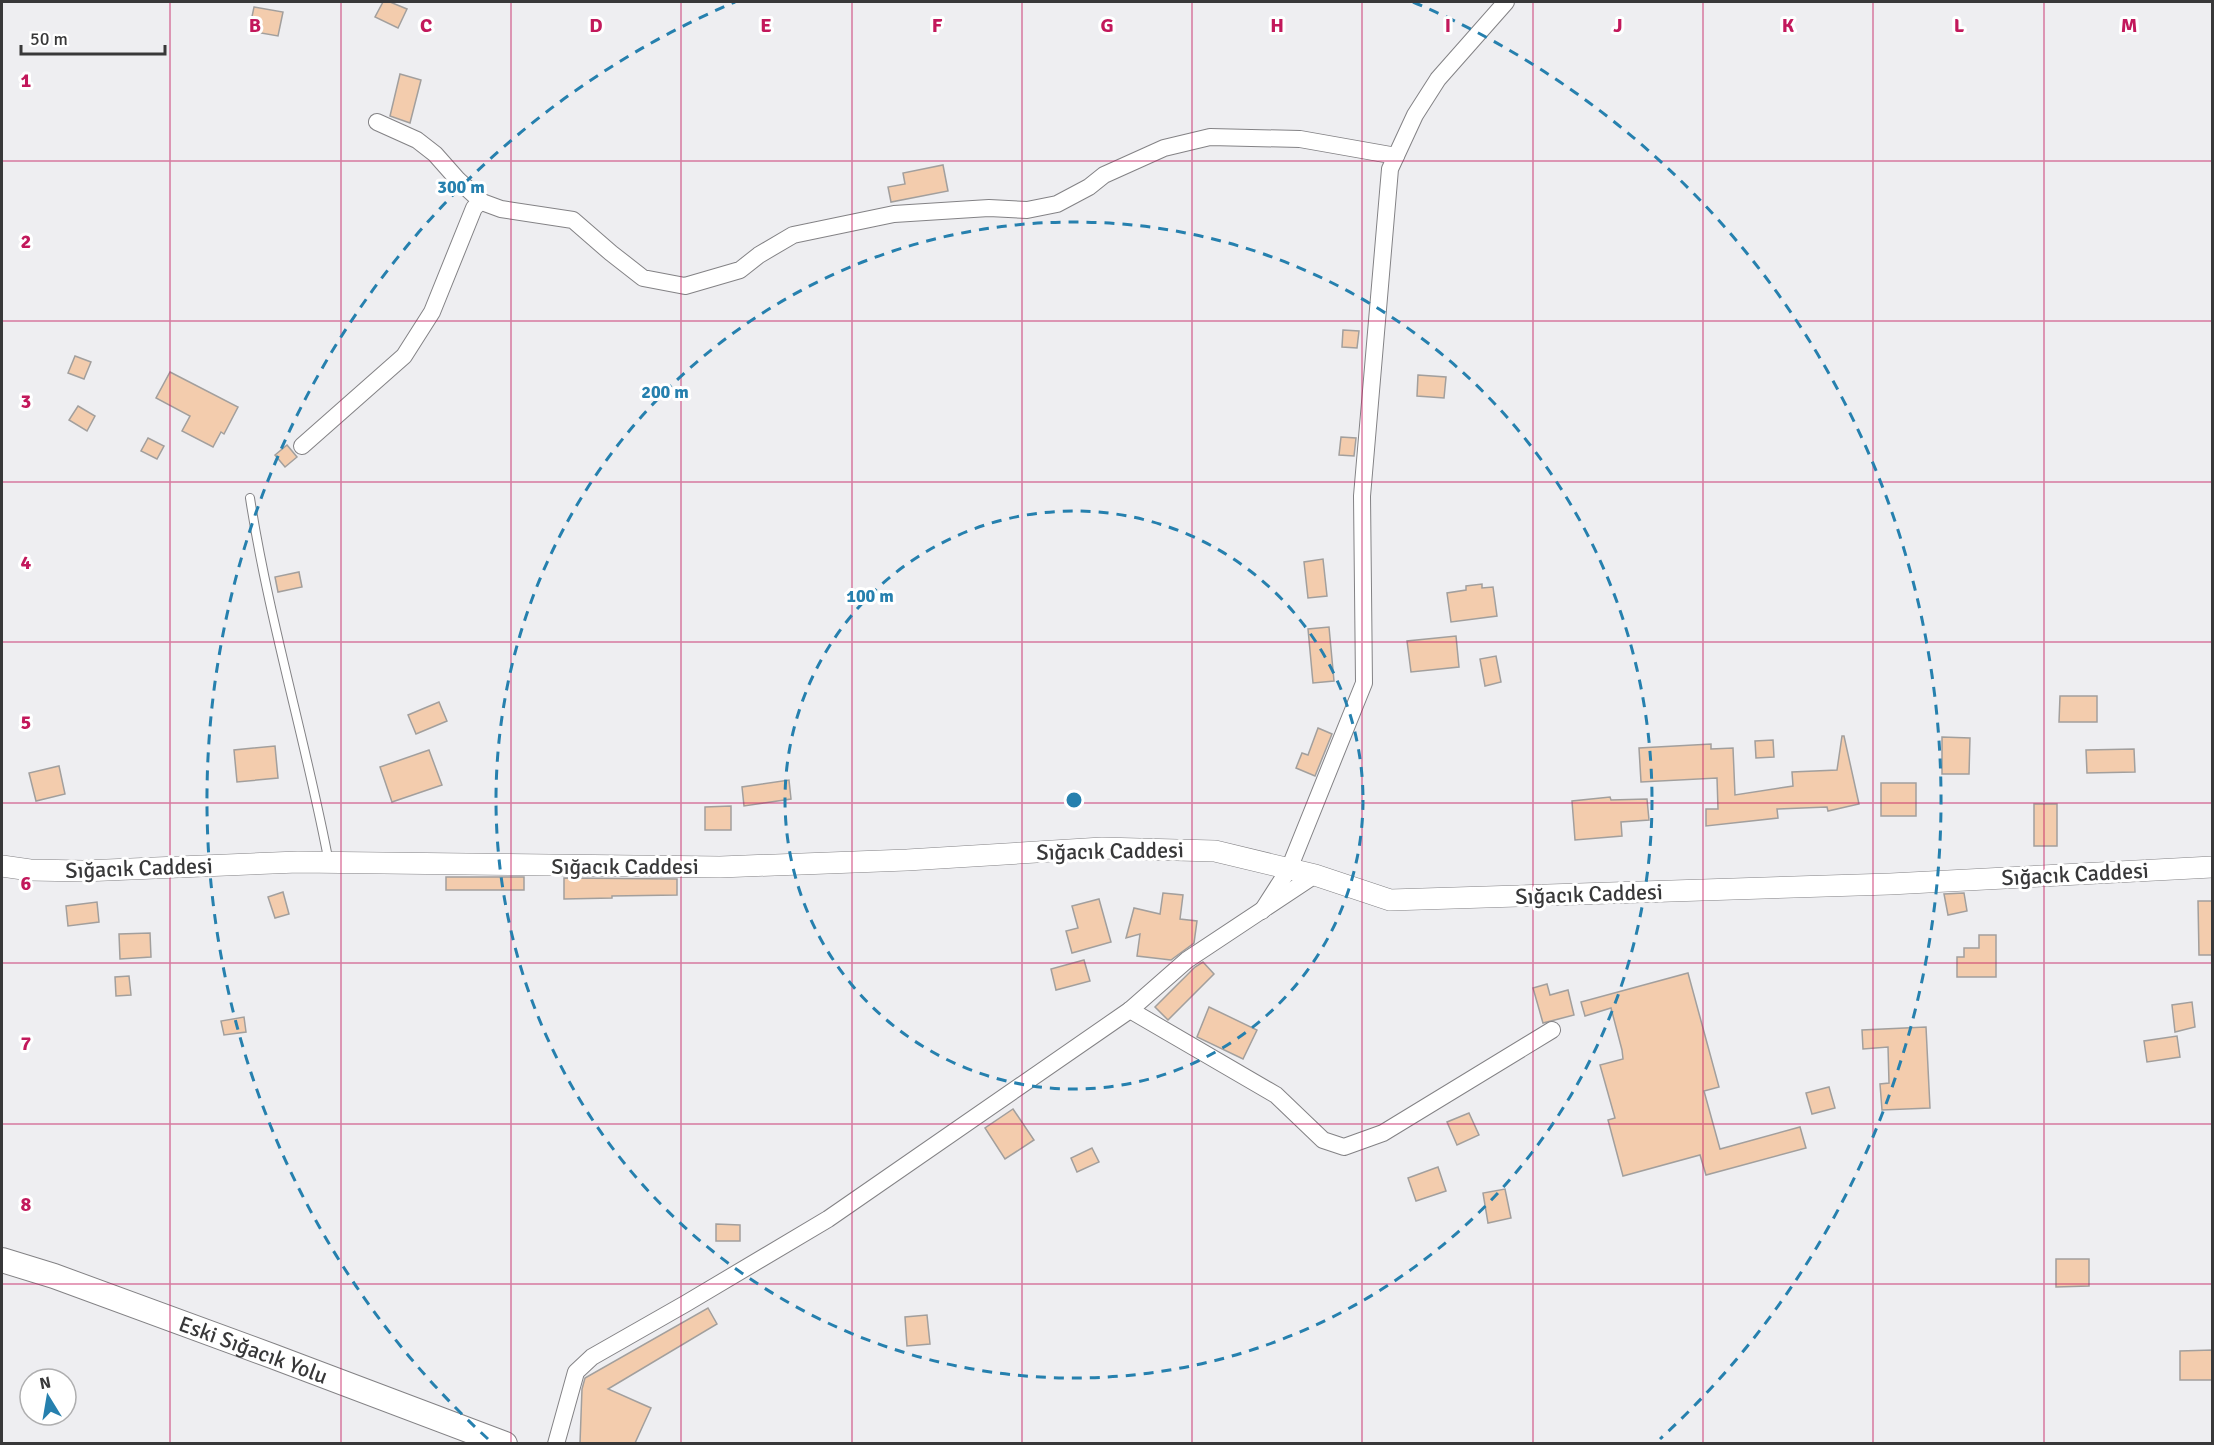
<svg xmlns="http://www.w3.org/2000/svg" width="2214" height="1445" font-family="Signika,sans-serif">
<style>
.building{fill:#f3ccad;stroke:#a29f9d;stroke-width:1.5}
.lines{fill:none;stroke-linecap:round;stroke-linejoin:round}
.service-casing{stroke:#838285;stroke-width:10}
.minor-casing{stroke:#838285;stroke-width:18}
.tertiary-casing{stroke:#838285;stroke-width:22}
.secondary-casing{stroke:#838285;stroke-width:26}
.service{stroke:#fff;stroke-width:8}
.minor{stroke:#fff;stroke-width:16}
.tertiary{stroke:#fff;stroke-width:21}
.secondary{stroke:#fff;stroke-width:24}
.grid{fill:none;stroke:#c2185b;stroke-width:1.5;stroke-opacity:0.55}
.ring{fill:none;stroke:#2680ae;stroke-width:3;stroke-dasharray:10 8}
.labels{text-anchor:middle;dominant-baseline:central;stroke-width:6;stroke-linejoin:round;paint-order:stroke}
.street-label{font-size:22px;fill:#383839;stroke:#fff}
.grid-label{font-size:20px;text-anchor:middle;font-weight:bold;fill:#c2185b;stroke:#fff;stroke-width:6;stroke-linejoin:round;paint-order:stroke}
.centre{fill:#2680ae;stroke:#fff;stroke-width:3}
.ring-label{font-size:18px;text-anchor:middle;font-weight:bold;fill:#2680ae;stroke:#fff;stroke-width:6;stroke-linejoin:round;paint-order:stroke}
</style>
<rect width="100%" height="100%" fill="#eeeef1"/>
<g class="building">
<path d="M383,2H390L407,9L398,28L375,17Z"/>
<path d="M254,7L283,12L278,36L249,31Z"/>
<path d="M400,74L421,80L410,123L390,116Z"/>
<path d="M943,165L948,191L891,202L888,187L905,184L903,173Z"/>
<path d="M1343,330L1359,331L1357,348L1342,347Z"/>
<path d="M75,356L91,362L84,379L68,373Z"/>
<path d="M170,372L238,407L224,434L221,432L213,447L182,431L190,416L156,398Z"/>
<path d="M1418,375L1446,377L1444,398L1417,396Z"/>
<path d="M78,406L95,416L87,431L69,420Z"/>
<path d="M1341,437L1356,438L1354,456L1339,455Z"/>
<path d="M148,438L164,446L157,459L141,451Z"/>
<path d="M287,445L297,457L285,467L275,455Z"/>
<path d="M1323,559L1327,596L1308,598L1304,562Z"/>
<path d="M299,572L302,587L278,592L275,577Z"/>
<path d="M1482,584V588L1493,587L1497,616L1451,622L1447,593L1466,590V586Z"/>
<path d="M1329,627L1334,681L1313,683L1308,629Z"/>
<path d="M1456,636L1459,667L1411,672L1407,641Z"/>
<path d="M1496,656L1501,682L1485,686L1480,659Z"/>
<path d="M2060,696H2097V722H2059Z"/>
<path d="M439,702L447,721L416,734L408,715Z"/>
<path d="M1318,728L1332,734L1315,776L1296,768L1302,753L1308,755Z"/>
<path d="M1842,736H1844L1859,804L1828,811L1827,807L1777,809L1778,818L1706,826V809H1718L1717,778L1641,782L1639,748L1711,744V749L1733,748L1735,795L1793,786L1792,772L1837,770Z"/>
<path d="M1942,737L1970,738L1969,774H1942Z"/>
<path d="M1773,740L1774,757L1756,758L1755,741Z"/>
<path d="M275,746L278,778L237,782L234,750Z"/>
<path d="M2134,749L2135,772L2087,773L2086,750Z"/>
<path d="M429,750L442,785L392,802L380,767Z"/>
<path d="M59,766L65,794L36,801L29,773Z"/>
<path d="M789,780L791,799L744,806L742,787Z"/>
<rect x="1881" y="783" width="35" height="33"/>
<path d="M1610,797L1611,800L1647,799L1649,820L1621,822L1622,836L1575,840L1572,801Z"/>
<rect x="2034" y="804" width="23" height="42"/>
<path d="M731,806V830H705V807Z"/>
<rect x="446" y="877" width="78" height="13"/>
<path d="M564,878L677,879V895L612,896V898L564,899Z"/>
<path d="M283,892L289,914L275,918L268,897Z"/>
<path d="M1163,893L1183,895L1180,919L1197,921L1194,943L1171,960L1137,956L1140,934L1126,938L1134,908L1160,914Z"/>
<path d="M1964,893L1967,911L1948,915L1944,894Z"/>
<path d="M1099,899L1111,942L1072,953L1066,931L1078,928L1072,906Z"/>
<path d="M2198,901H2212V955H2199Z"/>
<path d="M97,902L99,922L68,926L66,906Z"/>
<path d="M150,933L151,957L120,959L119,934Z"/>
<path d="M1979,935H1996V977H1957V957H1964V948H1979Z"/>
<path d="M1084,960L1090,981L1056,990L1051,969Z"/>
<path d="M1203,962L1214,974L1168,1020L1155,1007L1195,967Z"/>
<path d="M1688,973L1719,1087L1704,1091L1720,1149L1800,1127L1806,1148L1706,1175L1700,1155L1623,1176L1608,1120L1615,1118L1600,1065L1623,1059L1622,1050L1611,1008L1585,1016L1581,1002Z"/>
<path d="M129,976L131,995L116,996L115,977Z"/>
<path d="M1547,984L1550,995L1568,990L1574,1015L1543,1023L1533,988Z"/>
<path d="M2192,1002L2195,1027L2175,1032L2172,1005Z"/>
<path d="M1209,1007L1257,1030L1243,1059L1197,1037Z"/>
<path d="M244,1017L246,1032L224,1035L221,1021Z"/>
<path d="M1926,1027L1930,1108L1882,1110L1880,1084L1889,1083L1888,1047L1863,1049L1862,1030Z"/>
<path d="M2177,1036L2180,1057L2147,1062L2144,1041Z"/>
<path d="M1829,1087L1835,1108L1812,1114L1806,1093Z"/>
<path d="M1013,1109L1034,1140L1005,1159L985,1128Z"/>
<path d="M1469,1113L1479,1135L1457,1145L1447,1122Z"/>
<path d="M1092,1148L1099,1162L1077,1172L1071,1158Z"/>
<path d="M1438,1167L1446,1191L1416,1201L1408,1178Z"/>
<path d="M1505,1189L1511,1218L1488,1223L1483,1193Z"/>
<path d="M716,1224L740,1225V1241H716Z"/>
<path d="M2056,1259H2089V1286L2056,1287Z"/>
<path d="M708,1308L717,1324L608,1389L651,1408L635,1443H580L582,1389L585,1378Z"/>
<path d="M927,1315L930,1344L907,1346L905,1317Z"/>
<path d="M2212,1350V1380H2180V1351Z"/>
</g>
<g class="lines">
<defs>
<path id="service" d="M250,498C269,621 306,741 329,863"/>
<g id="minor">
<path d="M377,122L417,140L435,154L458,180L482,202L501,209L573,220L611,253L643,278L685,286L740,270L759,255L793,235L894,214L989,208L1027,210L1057,204L1089,187L1104,175L1164,148L1210,137L1300,139L1396,156"/>
<path d="M302,446L404,356L432,312L474,208L481,201"/>
<path d="M1262,911L1289,869L1364,683L1362,496L1390,169L1415,115L1438,79L1506,2"/>
<path d="M1130,1010L1276,1095L1323,1140L1344,1147L1383,1133L1552,1030"/>
<path d="M556,1444L576,1372L592,1357L685,1304L828,1219L1130,1010L1187,960L1315,875"/>
</g>
<path id="tertiary" d="M2,866L30,870L83,871L298,862L720,867L907,860L1102,848L1215,851L1315,875L1390,900L1890,884L2212,867"/>
<g id="secondary">
<path id="s1" d="M2,1260L54,1276L272,1356L505,1444"/>
</g>
</defs>
<use href="#service" class="service-casing"/>
<use href="#minor" class="minor-casing"/>
<use href="#tertiary" class="tertiary-casing"/>
<use href="#secondary" class="secondary-casing"/>
<use href="#service" class="service"/>
<use href="#minor" class="minor"/>
<use href="#tertiary" class="tertiary"/>
<use href="#secondary" class="secondary"/>
</g>
<path class="grid" d="M170,2V1444M341,2V1444M511,2V1444M681,2V1444M852,2V1444M1022,2V1444M1192,2V1444M1362,2V1444M1533,2V1444M1703,2V1444M1873,2V1444M2044,2V1444M2,161H2212M2,321H2212M2,482H2212M2,642H2212M2,803H2212M2,963H2212M2,1124H2212M2,1284H2212"/>
<g class="ring">
<circle cx="1074" cy="800" r="289"/>
<circle cx="1074" cy="800" r="578"/>
<path d="M488 1439A867 867 0 0 1 735 2M1413 2A867 867 0 0 1 1660 1439"/>
</g>
<g class="labels">
<g class="street-label">
<text transform="translate(1110 851) rotate(-1)">Sığacık Caddesi</text>
<text x="625" y="866">Sığacık Caddesi</text>
<text transform="translate(139 868) rotate(-2)">Sığacık Caddesi</text>
<text transform="translate(2075 874) rotate(-3)">Sığacık Caddesi</text>
<text transform="translate(1589 894) rotate(-2)">Sığacık Caddesi</text>
<text stroke="none"><textPath href="#s1" startOffset="267">Eski Sığacık Yolu</textPath></text>
</g>
</g>
<g class="grid-label">
<text x="255" y="32">B</text>
<text x="426" y="32">C</text>
<text x="596" y="32">D</text>
<text x="766" y="32">E</text>
<text x="937" y="32">F</text>
<text x="1107" y="32">G</text>
<text x="1277" y="32">H</text>
<text x="1448" y="32">I</text>
<text x="1618" y="32">J</text>
<text x="1788" y="32">K</text>
<text x="1959" y="32">L</text>
<text x="2129" y="32">M</text>
<text x="26" y="87">1</text>
<text x="26" y="248">2</text>
<text x="26" y="408">3</text>
<text x="26" y="569">4</text>
<text x="26" y="729">5</text>
<text x="26" y="890">6</text>
<text x="26" y="1050">7</text>
<text x="26" y="1211">8</text>
</g>
<circle cx="1074" cy="800" r="9" class="centre"/>
<g class="ring-label">
<text x="461" y="193">300 m</text>
<text x="665" y="398">200 m</text>
<text x="870" y="602">100 m</text>
</g>
<rect width="2214" height="1445" fill="none" stroke="#383839" stroke-width="6"/>
<g transform="translate(48 1397) rotate(349)"><circle r="28" fill="#ffffff" stroke="#afafb0" stroke-width="1.5"/>
<path d="M0-4.5L10 22L0 15L-10 22Z" fill="#2680ae"/>
<text y="-9" font-size="16" font-weight="bold" text-anchor="middle" fill="#383839">N</text>
</g>
<path d="M21 45v9h144v-9" fill="none" stroke="#383839" stroke-width="3"/>
<text x="30" y="45" font-size="18" fill="#383839" stroke="#ffffff" stroke-width="4.5" paint-order="stroke">50 m</text>
</svg>
